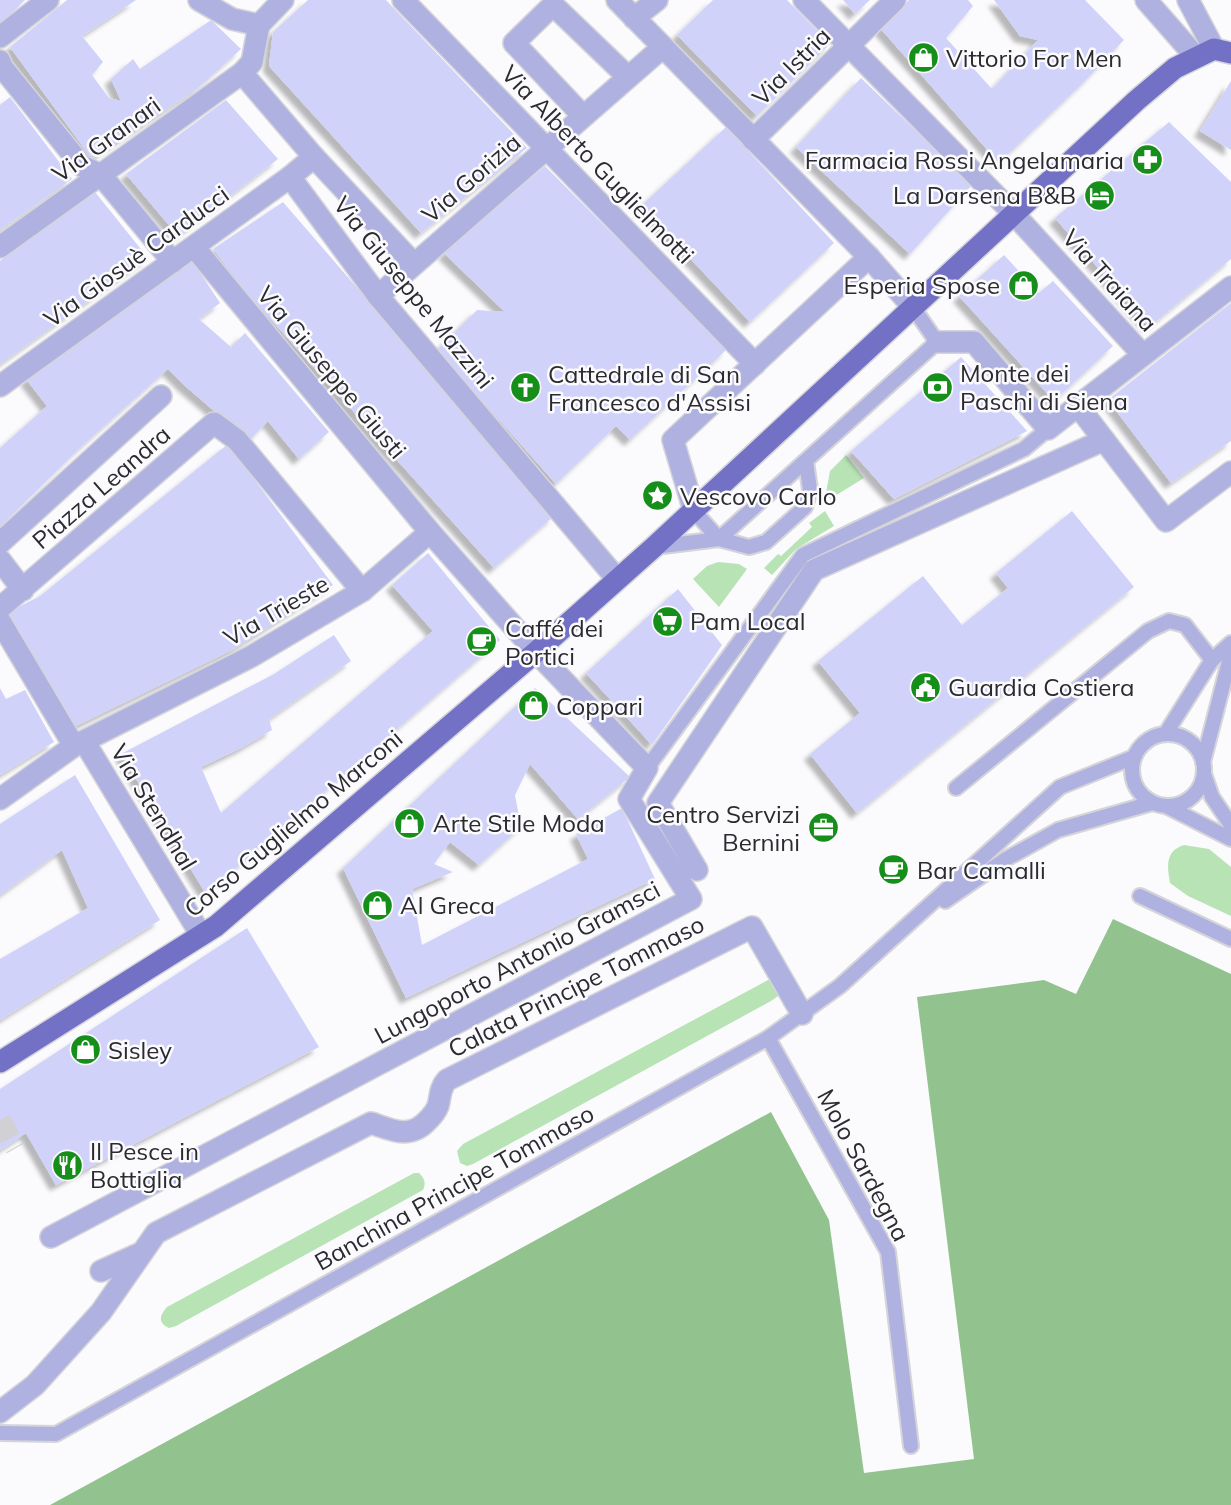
<svg xmlns="http://www.w3.org/2000/svg" width="1231" height="1505" font-family="Mulish,sans-serif">
<style>
.green{fill:#b8e3b5}
.water{fill:#92c38e}
.building{fill:#d0d2fa;filter:url(#shadow)}
.lines{fill:none;stroke-linecap:round;stroke-linejoin:round}
.street-tunnel{stroke:#d1d1d5;stroke-width:21;stroke-dasharray:21 10;stroke-linecap:butt}
.lane-casing{stroke:#d5d5d9;stroke-width:18}
.street-casing{stroke:#d5d5d9;stroke-width:24}
.primary-casing{stroke:#d5d5d9;stroke-width:24}
.lane{stroke:#afb2e1;stroke-width:14}
.street{stroke:#afb2e1;stroke-width:21}
.primary{stroke:#7271c6;stroke-width:21}
.labels{text-anchor:middle;dominant-baseline:central;stroke-width:5;stroke-linejoin:round;paint-order:stroke}
.poi-label{font-size:24px;fill:#2a2a2f;stroke:#fbfbfe;text-anchor:start}
.street-label{font-size:24px;fill:#2a2a2f;stroke:#fbfbfe}
</style>
<defs>
<filter id="shadow"><feDropShadow dx="-6" dy="6" stdDeviation="2" flood-color="#0004"/></filter>
</defs>
<rect width="100%" height="100%" fill="#fbfbfe"/>
<g class="green">
<path d="M846,455L864,478L830,499L826,493L830,471Z"/>
<path d="M825,511L834,526L796,549L772,575L764,568L778,554L781,556L812,527L809,523Z"/>
<path d="M718,562L739,564L747,569L719,607L693,579L707,566Z"/>
<path d="M1184,845L1209,849L1231,867V916L1188,896L1170,883C1167,866 1165,851 1184,845Z"/>
<path d="M768,980L775,981L780,992L778,996L771,1001L473,1164L467,1166L460,1163L457,1151L463,1144Z"/>
<path d="M414,1173H419C425,1179 426,1183 423,1190L176,1326L169,1328C158,1323 159,1316 167,1307Z"/>
</g>
<path class="water" d="M1113,919L1231,974V1505H50L771,1112L829,1220L864,1473L974,1459L917,997L1044,980L1076,994Z"/>
<g class="building">
<path d="M0,0H25L0,25Z"/>
<path d="M67,0H136L82,36L103,62L92,75L109,98L121,101L111,79L133,59L140,69L211,20L241,49L197,89L92,159L10,47Z"/>
<path d="M308,0H386L527,148L421,233L269,66L273,32Z"/>
<path d="M713,0H787L830,44L757,116L677,35Z"/>
<path d="M843,0H870L855,14Z"/>
<path d="M909,0H968L973,6L946,38L992,89L1038,40L1020,36L994,0H1085L1124,40L1084,82L999,163L880,28Z"/>
<path d="M861,78L972,185L910,254L796,147Z"/>
<path d="M1231,81V150L1200,131Z"/>
<path d="M10,97L72,179L0,230V105Z"/>
<path d="M226,100L278,159L178,236L126,174Z"/>
<path d="M1169,122L1231,182V259L1149,327L1055,218Z"/>
<path d="M726,127L834,243L750,322L641,206Z"/>
<path d="M545,166L727,349L630,440L616,426L556,484L437,350L477,310L505,312L444,253Z"/>
<path d="M95,192L148,258L0,364V261Z"/>
<path d="M283,202L554,516L494,568L246,292L213,249Z"/>
<path d="M1004,255L1039,293L1053,281L1113,346L1054,401L959,296Z"/>
<path d="M192,260L220,303L199,319L231,347L245,333L329,432L299,459L268,421L249,441L184,385L168,369L80,448L0,527V448L47,406L26,379Z"/>
<path d="M1231,303V441L1171,483L1108,400Z"/>
<path d="M961,357L1027,431L894,499L851,451Z"/>
<path d="M228,444L333,585L234,649L74,727L7,613L40,596Z"/>
<path d="M1072,511L1134,587L857,813L810,754L860,713L818,661L923,576L962,625L1008,588L996,573Z"/>
<path d="M428,553L500,640L206,894L121,754L274,674L334,635L351,661L269,719L272,730L241,748L201,767L221,813L433,631L392,585Z"/>
<path d="M678,589L722,645L652,745L586,673Z"/>
<path d="M0,688L6,699L25,690L54,742L0,775Z"/>
<path d="M535,688L630,777L578,819L530,764L515,795L521,827L479,865L450,842L434,864L453,872L412,889L422,945L588,859L576,834L622,808L655,879L406,998L343,868Z"/>
<path d="M75,775L160,920L0,1020V959L88,908L62,850L0,895V824Z"/>
<path d="M247,928L319,1047L56,1185L26,1133L0,1150V1089Z"/>
</g>
<g class="lines">
<path class="street-tunnel" d="M0,1120L16,1148"/>
<defs>
<g id="lane">
<path d="M694,511L719,539L749,547L766,542L805,507L810,490L806,461"/>
<path d="M719,539L937,342L912,306"/>
<path d="M655,547L719,539"/>
<path d="M1166,733L1212,660L1231,643"/>
<circle cx="1168" cy="770" r="36"/>
<path d="M1203,762L1231,654"/>
<path d="M647,768L803,555L1024,449L1048,429"/>
<path d="M1204,774L1212,797L1231,825"/>
<path d="M956,788L1148,631L1169,621L1185,625L1212,660"/>
<path d="M1168,807L1231,839"/>
<path d="M1140,896L1231,939"/>
<path d="M945,901L1006,859L1058,830L1152,803"/>
<path d="M768,1038L888,1252L911,1446"/>
<path d="M0,1433L56,1434L768,1038L840,986L1060,787L1134,757"/>
</g>
<g id="street">
<path d="M403,0L755,364"/>
<path d="M617,0L869,257L912,306"/>
<path d="M804,0L1014,214L1143,355"/>
<path d="M1146,0L1196,57"/>
<path d="M1188,0L1214,49"/>
<path d="M634,18L657,0"/>
<path d="M259,25L283,0"/>
<path d="M0,37L48,0"/>
<path d="M0,61L2,67L82,166L101,175L173,262"/>
<path d="M242,73L314,157L413,263"/>
<path d="M583,116L514,43L553,5L628,77"/>
<path d="M753,140L895,0"/>
<path d="M314,157L290,177L378,296L617,579"/>
<path d="M0,247L242,73L252,62L259,25L232,19L199,0"/>
<path d="M378,296L663,47"/>
<path d="M937,342H974L1048,429L1231,287"/>
<path d="M0,386L290,177"/>
<path d="M1078,406L1166,521L1231,472"/>
<path d="M694,511L673,440L869,257"/>
<path d="M0,543L161,396"/>
<path d="M0,560L23,590"/>
<path d="M0,608L214,423L237,440L362,591"/>
<path d="M0,621L74,746"/>
<path d="M84,741L201,935"/>
<path d="M0,799L74,746L252,656L362,591L430,532"/>
<path d="M697,870L658,803L814,570L1104,440"/>
<path d="M51,1237L691,899L629,799L647,768L536,652L430,532L194,247"/>
<path d="M101,1271L141,1253"/>
<path d="M0,1412L35,1385L101,1312L156,1233L371,1123C392,1130 410,1140 428,1120C431,1117 436,1111 438,1106C441,1096 439,1089 447,1080L752,927L802,1014"/>
</g>
<path id="primary" d="M0,1062L216,926L536,652L654,547L1137,100L1175,68L1214,49L1231,53"/>
</defs>
<use href="#lane" class="lane-casing"/>
<use href="#street" class="street-casing"/>
<use href="#primary" class="primary-casing"/>
<use href="#lane" class="lane"/>
<use href="#street" class="street"/>
<use href="#primary" class="primary"/>
</g>
<defs>
<symbol id="shop-disc" viewBox="-11 -11 22 22"><circle r="9.5" fill="#168e1a" stroke="#fbfbfe"/><path d="M-5-2.5h2.3a2.7 3.5 0 0 1 5.4 0H5L5.5 6h-11ZM-1.5-2.5h3a1.5 2.3 0 0 0-3 0Z" fill="#fff"/></symbol>
<symbol id="pharmacy-disc" viewBox="-11 -11 22 22"><circle r="9.5" fill="#168e1a" stroke="#fbfbfe"/><path d="M-2-6h4v4h4v4h-4v4h-4v-4h-4v-4h4Z" fill="#fff"/></symbol>
<symbol id="hotel-disc" viewBox="-11 -11 22 22"><circle r="9.5" fill="#168e1a" stroke="#fbfbfe"/><path d="M-6-4.5h1.5V1H6V5H4.5V3h-9V5H-6ZM-4 0a1.8 1.8 0 1 1 3.6 0ZM.5 0V-2.5h3Q6-2.5 6 0Z" fill="#fff"/></symbol>
<symbol id="bank-disc" viewBox="-11 -11 22 22"><circle r="9.5" fill="#168e1a" stroke="#fbfbfe"/><path d="M-6-4H6V4H-6ZM0-2.3a2.3 2.3 0 1 0 0 4.6a2.3 2.3 0 1 0 0-4.6Z" fill="#fff"/></symbol>
<symbol id="church-disc" viewBox="-11 -11 22 22"><circle r="9.5" fill="#168e1a" stroke="#fbfbfe"/><path d="M-1.2-6h2.4v3.5h3.3v2.4h-3.3V6h-2.4V-.1h-3.3v-2.4h3.3Z" fill="#fff"/></symbol>
<symbol id="sight-disc" viewBox="-11 -11 22 22"><circle r="9.5" fill="#168e1a" stroke="#fbfbfe"/><path d="M0-6L1.8-2.2L6-1.7L2.9 1.2L3.7 5.4L0 3.3L-3.7 5.4L-2.9 1.2L-6-1.7L-1.8-2.2Z" fill="#fff"/></symbol>
<symbol id="supermarket-disc" viewBox="-11 -11 22 22"><circle r="9.5" fill="#168e1a" stroke="#fbfbfe"/><path d="M-6-5.5h2.5l.6 2H6L4.5 2H-2.5L-4.4-4H-6ZM-1.5 3.2a1.3 1.3 0 1 0 .1 0ZM3 3.2a1.3 1.3 0 1 0 .1 0Z" fill="#fff"/></symbol>
<symbol id="cafe-disc" viewBox="-11 -11 22 22"><circle r="9.5" fill="#168e1a" stroke="#fbfbfe"/><path d="M-5.5-4.5H6V0H3Q3 3.5 0 3.5H-2.5Q-5.5 3.5-5.5 0ZM3-3.2v2h1.7v-2ZM-6 4.5H4V6H-6Z" fill="#fff"/></symbol>
<symbol id="civic-disc" viewBox="-11 -11 22 22"><circle r="9.5" fill="#168e1a" stroke="#fbfbfe"/><path d="M-.6-6.5H3V-4.5H.6V-3L4-1V1h2V6H-6V1h2V-1L-.6-3ZM-1.2 2.5V6h2.4V2.5Z" fill="#fff"/></symbol>
<symbol id="office-disc" viewBox="-11 -11 22 22"><circle r="9.5" fill="#168e1a" stroke="#fbfbfe"/><path d="M-6-3h4V-5.5h4V-3h4V5H-6ZM-1-4.5V-3h2v-1.5ZM-6 0V1H6V0Z" fill="#fff"/></symbol>
<symbol id="restaurant-disc" viewBox="-11 -11 22 22"><circle r="9.5" fill="#168e1a" stroke="#fbfbfe"/><path d="M-5-6h1v4h1v-4h1v4h1v-4h1v5L-1.5 .5V6h-2V.5L-5-1ZM5-6V6H3V1.5H1.5Q1.5-4 5-6Z" fill="#fff"/></symbol>
</defs>
<g fill-rule="evenodd">
<use href="#shop-disc" x="906" y="40" width="35" height="35"/>
<use href="#pharmacy-disc" x="1130" y="142" width="35" height="35"/>
<use href="#hotel-disc" x="1082" y="178" width="35" height="35"/>
<use href="#shop-disc" x="1006" y="268" width="35" height="35"/>
<use href="#bank-disc" x="920" y="370" width="35" height="35"/>
<use href="#church-disc" x="508" y="370" width="35" height="35"/>
<use href="#sight-disc" x="640" y="478" width="35" height="35"/>
<use href="#supermarket-disc" x="650" y="604" width="35" height="35"/>
<use href="#cafe-disc" x="464" y="624" width="35" height="35"/>
<use href="#civic-disc" x="908" y="670" width="35" height="35"/>
<use href="#shop-disc" x="516" y="688" width="35" height="35"/>
<use href="#shop-disc" x="392" y="806" width="35" height="35"/>
<use href="#office-disc" x="806" y="810" width="35" height="35"/>
<use href="#cafe-disc" x="876" y="852" width="35" height="35"/>
<use href="#shop-disc" x="360" y="888" width="35" height="35"/>
<use href="#shop-disc" x="68" y="1032" width="35" height="35"/>
<use href="#restaurant-disc" x="50" y="1148" width="35" height="35"/>
</g>
<g class="labels">
<g class="poi-label">
<text x="946" y="58">Vittorio For Men</text>
<text x="1124" y="160" text-anchor="end">Farmacia Rossi Angelamaria</text>
<text x="1076" y="195" text-anchor="end">La Darsena B&amp;B</text>
<text x="1000" y="285" text-anchor="end">Esperia Spose</text>
<text x="960" y="373">Monte dei<tspan x="960" dy="28">Paschi di Siena</tspan></text>
<text x="548" y="374">Cattedrale di San<tspan x="548" dy="28">Francesco d'Assisi</tspan></text>
<text x="680" y="496">Vescovo Carlo</text>
<text x="690" y="621">Pam Local</text>
<text x="505" y="628">Caffé dei<tspan x="505" dy="28">Portici</tspan></text>
<text x="948" y="687">Guardia Costiera</text>
<text x="556" y="706">Coppari</text>
<text x="800" y="814" text-anchor="end">Centro Servizi<tspan x="800" dy="28">Bernini</tspan></text>
<text x="433" y="823">Arte Stile Moda</text>
<text x="917" y="870">Bar Camalli</text>
<text x="400" y="905">Al Greca</text>
<text x="108" y="1050">Sisley</text>
<text x="90" y="1151">Il Pesce in<tspan x="90" dy="28">Bottiglia</tspan></text>
</g>
<g class="street-label">
<text transform="translate(791 66) rotate(-45)">Via Istria</text>
<text transform="translate(106 139) rotate(-36)">Via Granari</text>
<text transform="translate(598 164) rotate(46)">Via Alberto Guglielmotti</text>
<text transform="translate(471 178) rotate(-41)">Via Gorizia</text>
<text transform="translate(136 256) rotate(-36)">Via Giosuè Carducci</text>
<text transform="translate(1110 280) rotate(48)">Via Traiana</text>
<text transform="translate(414 292) rotate(51)">Via Giuseppe Mazzini</text>
<text transform="translate(332 372) rotate(50)">Via Giuseppe Giusti</text>
<text transform="translate(101 487) rotate(-41)">Piazza Leandra</text>
<text transform="translate(276 610) rotate(-30)">Via Trieste</text>
<text transform="translate(154 807) rotate(59)">Via Stendhal</text>
<text transform="translate(293 823) rotate(-40)">Corso Guglielmo Marconi</text>
<text transform="translate(517 962) rotate(-28)">Lungoporto Antonio Gramsci</text>
<text transform="translate(576 986) rotate(-27)">Calata Principe Tommaso</text>
<text transform="translate(864 1165) rotate(62)">Molo Sardegna</text>
<text transform="translate(454 1187) rotate(-29)">Banchina Principe Tommaso</text>
</g>
</g>
</svg>
